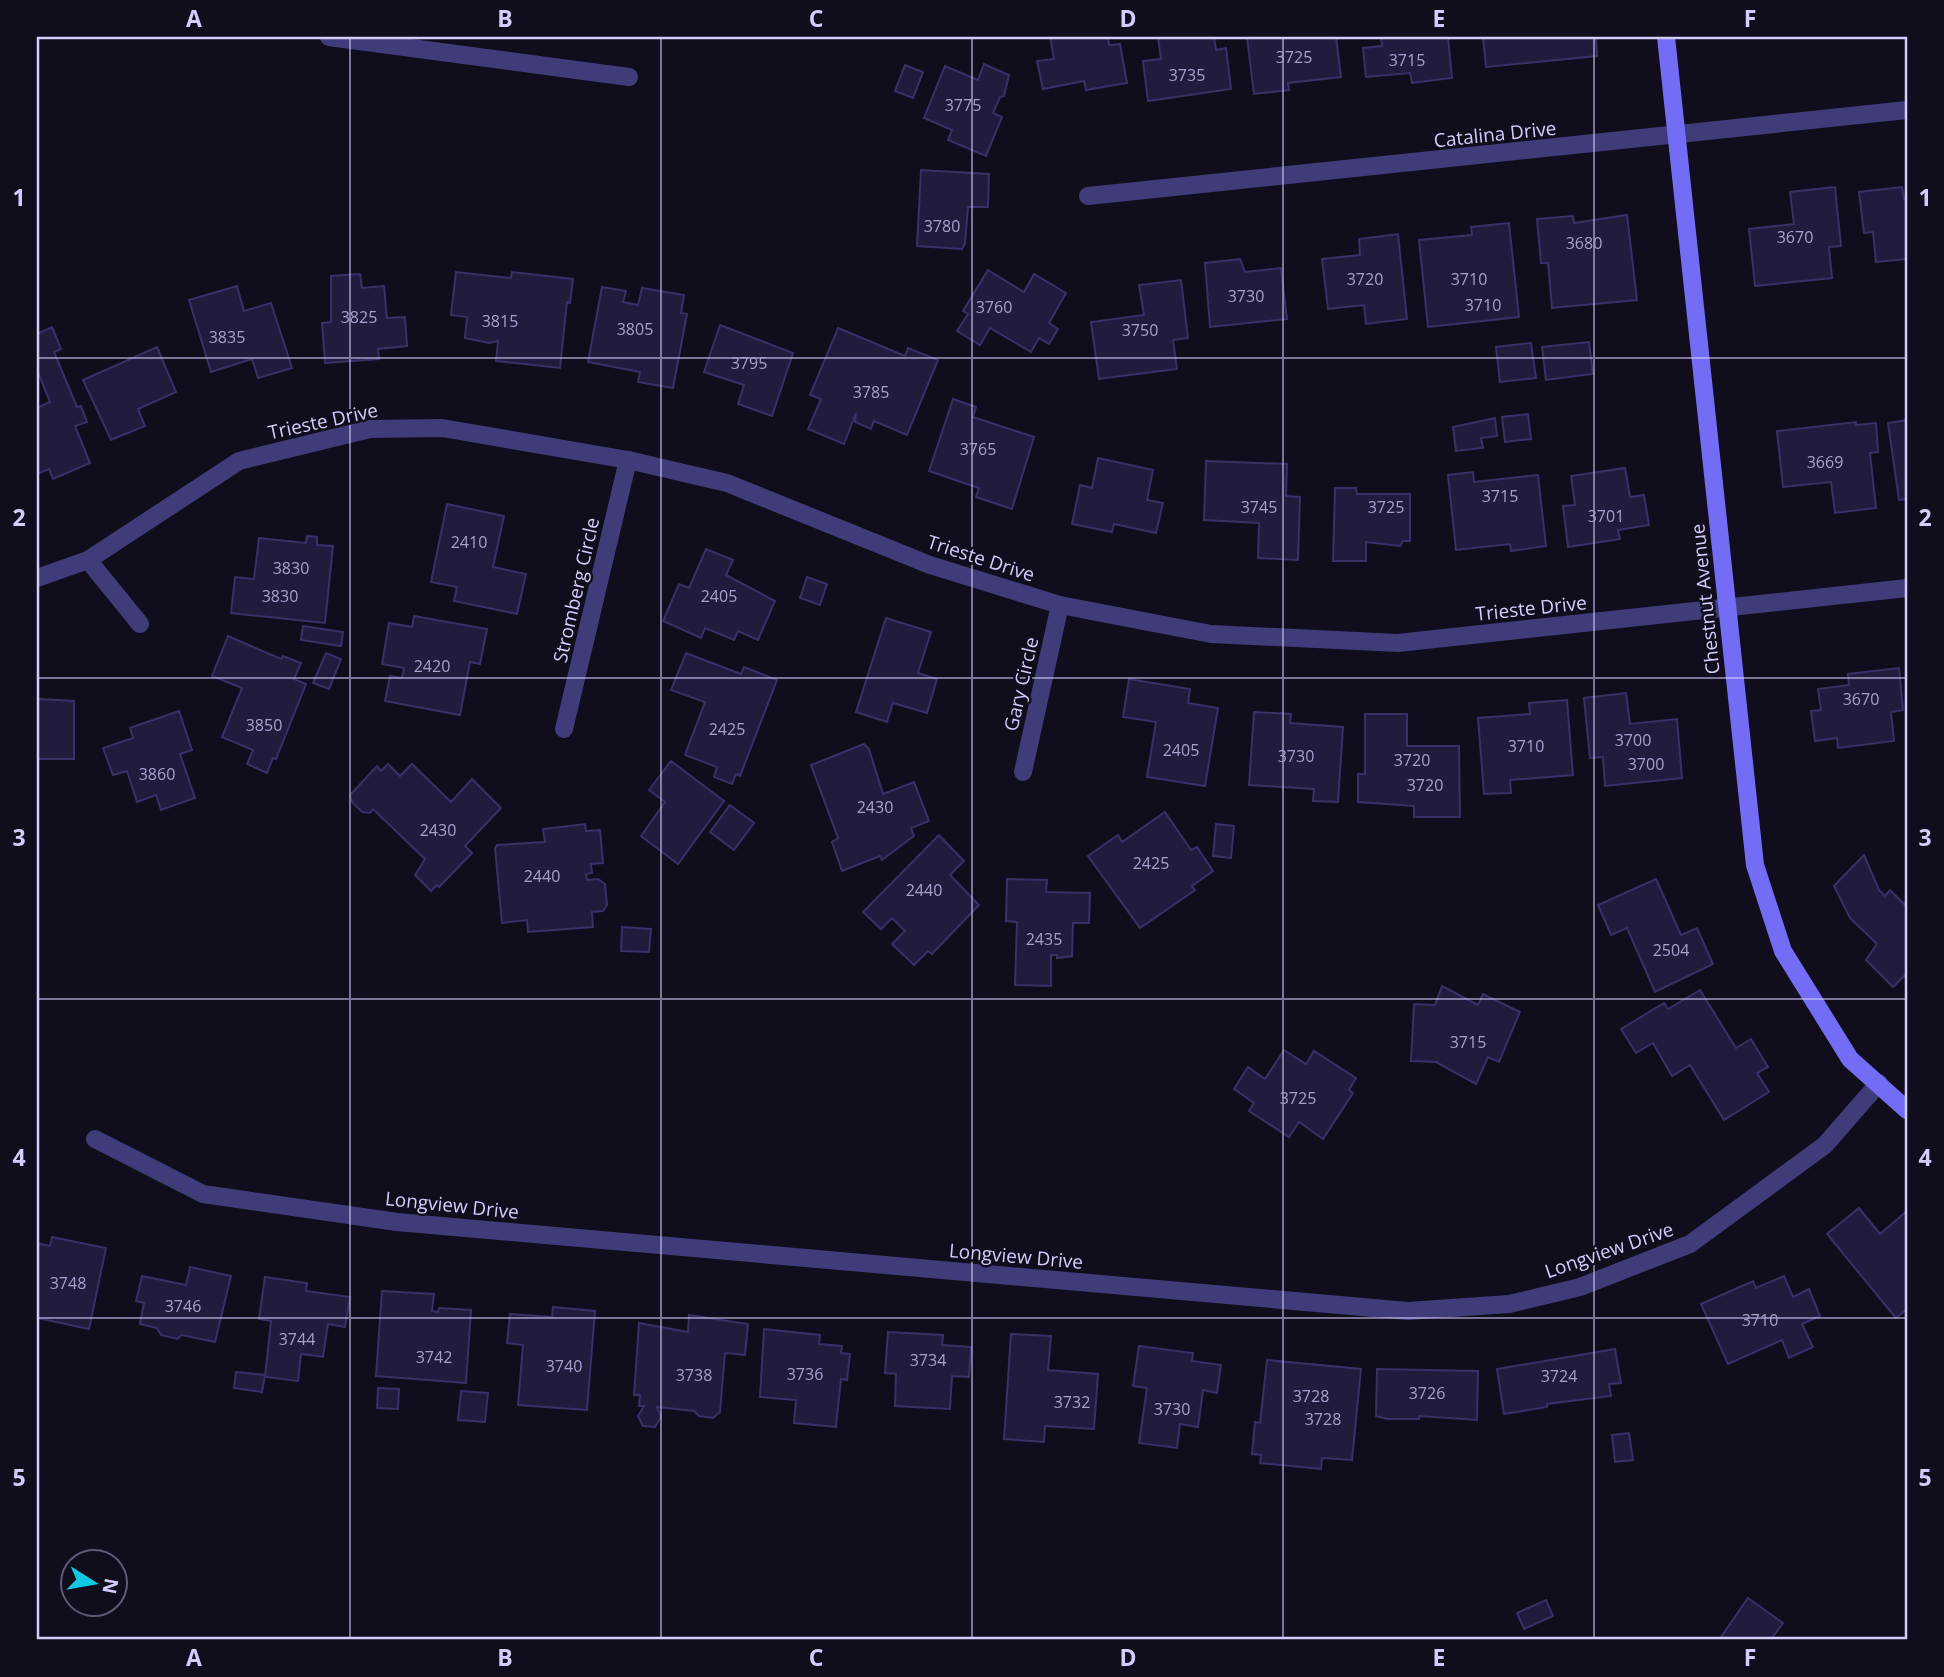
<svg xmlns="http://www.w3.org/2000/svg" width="1944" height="1677" font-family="'Open Sans',sans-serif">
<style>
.building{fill:#231b3d;stroke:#3b2f67;stroke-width:2}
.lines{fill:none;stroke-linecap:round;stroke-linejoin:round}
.lane{stroke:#403c79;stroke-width:18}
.street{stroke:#403c79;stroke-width:18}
.secondary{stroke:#736cf4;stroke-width:18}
.grid{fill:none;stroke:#d4cdfb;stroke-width:2;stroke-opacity:0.55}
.labels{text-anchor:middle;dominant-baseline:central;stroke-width:5;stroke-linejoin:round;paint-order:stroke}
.number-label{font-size:16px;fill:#a8a0cc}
.street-label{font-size:19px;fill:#d4cdfb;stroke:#100d1d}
.neatline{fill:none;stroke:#d4cdfb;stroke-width:2.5}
.grid-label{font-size:23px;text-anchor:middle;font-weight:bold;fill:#d4cdfb}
</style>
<rect width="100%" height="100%" fill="#100d1d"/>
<g class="building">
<path d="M1050,37H1108L1109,45L1120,44L1127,83L1086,90L1084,81L1043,89L1037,61L1054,59Z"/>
<path d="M1158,37H1214L1216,50L1226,48L1231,89L1148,101L1143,61L1161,59Z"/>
<path d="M1247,37H1336L1341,77L1288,83L1289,90L1254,94Z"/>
<path d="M1381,37H1448L1452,78L1412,83L1410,73L1366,77L1363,48L1382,46Z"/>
<path d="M1483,37H1596L1597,56L1486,67Z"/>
<path d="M984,64L1009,75L1004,96L1000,97L993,113L1002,117L986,156L948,140L952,130L924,118L945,66L978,80Z"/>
<path d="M905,65L923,72L913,98L895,91Z"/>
<path d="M921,170L989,174L988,207H968L965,244L962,249L917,246Z"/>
<path d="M1835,187L1841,246L1829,247L1832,278L1755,286L1749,229L1794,224L1790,192Z"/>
<path d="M1902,187L1904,199H1907V259L1876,262L1873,232L1864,233L1859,192Z"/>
<path d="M1627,215L1637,300L1552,308L1548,263H1541L1537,219L1573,216L1574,223Z"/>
<path d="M1509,223L1519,317L1428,327L1419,240L1472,235L1471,227Z"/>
<path d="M1398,234L1407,319L1366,324L1364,305L1328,309L1322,259L1360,255L1359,239Z"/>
<path d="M1240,259L1245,272L1281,268L1287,319L1210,327L1205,263Z"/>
<path d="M988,270L1024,292L1034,274L1066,293L1049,323L1058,329L1049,344L1039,338L1031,352L990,328L980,345L957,331L968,314L963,311Z"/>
<path d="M456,272L511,278L512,272L573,279L570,303L567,302L560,368L496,361L498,341L489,343L465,338L467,317L451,315Z"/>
<path d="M360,274L362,288L384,286L387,318L405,317L407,346L378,349L379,359L325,363L322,323L331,322V276Z"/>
<path d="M1181,280L1188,338L1173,340L1177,369L1099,379L1091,322L1144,315L1139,285Z"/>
<path d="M237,286L244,311L271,303L292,368L258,378L252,359L211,372L189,300Z"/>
<path d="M602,287L626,291L623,302L638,305L642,288L684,295L681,313L687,314L673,388L638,382L640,372L588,362Z"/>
<path d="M720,325L793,353L772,416L738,404L744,385L704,372Z"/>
<path d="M52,327L61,349L54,352L77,407L81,406L87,422L75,426L90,463L53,479L49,469L37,474V408L50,402L37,370V334Z"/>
<path d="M838,328L905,356L908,348L938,360L907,435L874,421L871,429L855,422L856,413L844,444L808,429L821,399L810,395Z"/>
<path d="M1589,342L1593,374L1546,380L1542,347Z"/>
<path d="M1531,343L1536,378L1500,382L1496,347Z"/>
<path d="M157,347L176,392L138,409L145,426L111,440L83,380Z"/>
<path d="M953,399L976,407L973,417L1034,437L1012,509L976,497L979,488L929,471Z"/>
<path d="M1528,414L1531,439L1505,442L1502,417Z"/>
<path d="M1495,418L1497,436L1481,438L1483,448L1456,451L1453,427Z"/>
<path d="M1907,420V499L1899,500L1888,423Z"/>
<path d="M1856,422V425L1876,423L1878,452L1870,453L1876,508L1835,513L1831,482L1783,487L1777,431Z"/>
<path d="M1098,458L1153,470L1147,500L1163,503L1156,533L1114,524L1112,532L1072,524L1080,485L1092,488Z"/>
<path d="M1206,461L1287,464L1286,496L1300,497L1298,560L1258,558L1259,523L1204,520Z"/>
<path d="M1625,468L1630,497L1644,495L1649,525L1618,530L1620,539L1568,547L1563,506L1575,505L1571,476Z"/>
<path d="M1473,472L1474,482L1538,475L1546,546L1511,551L1510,544L1456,550L1448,475Z"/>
<path d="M1335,488H1356L1357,494H1410V541H1403L1400,546L1366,542V561H1333Z"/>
<path d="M447,504L504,516L493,567L526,574L517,614L454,601L457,587L431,582Z"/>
<path d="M307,536L317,537V545L333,546L325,623L231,613L235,577L254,579L259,538L306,543Z"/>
<path d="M706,549L733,560L726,575L775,601L758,640L738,631L734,640L705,628L701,638L663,621L679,584L689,588Z"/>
<path d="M807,577L827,584L820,605L800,598Z"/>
<path d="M414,616L487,629L480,664L470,662L460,715L385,701L390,676L402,678L404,668L382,664L389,623L412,627Z"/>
<path d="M886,618L931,632L918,673L937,679L927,713L893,703L887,722L856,712Z"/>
<path d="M303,626L343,632L341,646L301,640Z"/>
<path d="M228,636L281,659L283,656L301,663L294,679L306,684L276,759L273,758L267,773L247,764L253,750L222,737L242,688L212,676Z"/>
<path d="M326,653L341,659L329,689L313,683Z"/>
<path d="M686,653L741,674L744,667L777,680L740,776L736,774L732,784L714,777L717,767L685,755L705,702L671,690Z"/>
<path d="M1899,668L1903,710L1891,712L1894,741L1838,748L1837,738L1815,741L1811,711L1821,710L1818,689L1849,685L1848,674Z"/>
<path d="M1129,679L1190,689L1188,703L1218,708L1205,786L1147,777L1156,722L1123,717Z"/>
<path d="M1626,693L1630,724L1677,719L1682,778L1605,786L1603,757L1590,758L1584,698Z"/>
<path d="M40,699L74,701V759H37V701Z"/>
<path d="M1567,700L1573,775L1510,780L1511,793L1484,794L1478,718L1530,714L1529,703Z"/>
<path d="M179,711L192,750L180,754L195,798L161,810L156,795L137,802L127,771L113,775L103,748L133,738L130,728Z"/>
<path d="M1254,712L1291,714L1290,723L1343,727L1338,802L1313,801L1314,789L1249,785Z"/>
<path d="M1365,714H1407V746H1459L1460,817H1414V806L1358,802V774H1365Z"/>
<path d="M864,744L869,749L883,794L914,782L929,821L911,828L914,836L882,860L880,856L842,871L832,842L838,838L811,765Z"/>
<path d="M671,761L724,801L678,864L641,836L665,802L649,790Z"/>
<path d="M388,764L400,776L412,764L451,802L472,779L501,808L465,846L472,853L439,887L437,885L431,891L415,875L425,859L373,809L370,813L362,812L352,802L350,795L377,766L381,771Z"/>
<path d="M730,805L754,823L734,850L710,832Z"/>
<path d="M1165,812L1191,850L1197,847L1213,871L1192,886L1195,890L1140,928L1088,856L1118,835L1122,842Z"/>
<path d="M585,824L586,831L600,830L603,863L591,864L592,873L586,874L587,880L598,879L605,884L607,905L603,911L592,912L593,927L528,932L527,920L502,923L495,848L497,845L545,842L543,829Z"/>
<path d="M1216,824L1234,826L1231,858L1213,856Z"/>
<path d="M939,835L964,861L950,875L979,905L932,954L928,951L914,965L892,944L905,931L892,918L881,929L863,912Z"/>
<path d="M1864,855L1879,890L1885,896L1890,890L1907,907V973L1893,987L1866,960L1877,944L1850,918L1834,886Z"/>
<path d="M1007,879L1047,880L1046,892L1090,893L1089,923H1073L1072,956L1057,958V955H1051V986L1015,985L1017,922L1006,921Z"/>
<path d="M1656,879L1681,935L1697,928L1713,964L1655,992L1627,928L1611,935L1598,905Z"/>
<path d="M622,927L651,929L649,952L621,951Z"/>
<path d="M1442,986L1478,1005L1483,994L1520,1012L1499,1062L1488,1057L1476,1084L1436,1062L1411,1061L1414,1004L1435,1005Z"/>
<path d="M1700,990L1736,1048L1751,1039L1768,1067L1757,1073L1769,1092L1724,1120L1690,1065L1672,1076L1653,1043L1636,1053L1621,1029L1664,1003L1668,1009Z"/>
<path d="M1284,1050L1306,1064L1314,1051L1356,1078L1349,1090L1353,1093L1323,1139L1299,1122L1289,1137L1249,1111L1254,1103L1234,1089L1248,1067L1265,1079Z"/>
<path d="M1859,1208L1880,1234L1907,1211V1309L1896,1318L1827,1234Z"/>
<path d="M52,1237L106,1248L89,1329L37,1318V1243L50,1246Z"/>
<path d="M190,1267L231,1276L215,1342L182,1335L177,1339L161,1335L157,1328L140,1324L144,1303L136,1301L142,1276L186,1285Z"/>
<path d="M1784,1276L1793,1297L1809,1289L1820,1316L1802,1324L1813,1347L1789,1358L1782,1340L1728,1364L1701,1304L1753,1281L1756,1288Z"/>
<path d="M265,1277L307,1283L306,1291L350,1297L345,1327L328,1324L323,1357L301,1354L298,1381L265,1377L271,1321L259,1319Z"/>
<path d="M382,1291L434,1294L432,1311L438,1312L439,1308L471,1310L466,1383L376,1376Z"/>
<path d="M553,1307L595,1311L587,1410L518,1405L523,1345L507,1343L510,1314L552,1317Z"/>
<path d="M689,1315L748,1324L745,1355L725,1353L720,1412L713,1418L699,1416L694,1411L657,1407L661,1417L655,1427L643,1426L638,1416L644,1406H639L640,1395H634L639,1323L688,1332Z"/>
<path d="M764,1329L820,1335L819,1344L842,1346L841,1353L850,1354L847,1380L841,1379L836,1427L794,1423L796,1400L760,1397Z"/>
<path d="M888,1332L943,1335L942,1345L971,1347L969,1377L952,1376L950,1409L895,1406L896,1374L885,1373Z"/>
<path d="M1011,1334L1051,1336L1048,1370L1098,1374L1094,1429L1045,1426L1044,1442L1004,1439Z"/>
<path d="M1139,1346L1193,1353L1192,1361L1221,1365L1217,1393L1203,1390L1198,1427L1180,1424L1177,1448L1139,1443L1147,1388L1133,1386Z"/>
<path d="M1615,1349L1621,1383L1609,1384L1611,1396L1547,1404V1407L1504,1414L1497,1369Z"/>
<path d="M1267,1360L1361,1369L1352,1460L1322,1458L1321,1469L1260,1463L1261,1455L1252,1454L1255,1422L1260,1423Z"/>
<path d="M1377,1369L1478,1371L1477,1420L1419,1416V1419H1387L1376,1416Z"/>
<path d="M236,1372L265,1375L262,1392L234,1388Z"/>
<path d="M378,1388L399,1389L398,1409L377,1408Z"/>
<path d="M461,1391L488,1393L485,1422L458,1420Z"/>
<path d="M1629,1433L1633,1460L1615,1462L1612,1435Z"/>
<path d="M1748,1598L1783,1623L1772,1638L1775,1640H1719Z"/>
<path d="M1546,1600L1553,1616L1524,1629L1517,1613Z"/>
</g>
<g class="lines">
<path class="lane" d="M329,37L629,77"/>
<g class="street">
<path d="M1088,196L1907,110"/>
<path d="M88,560L140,624"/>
<path d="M37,578L88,560L239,461L370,429L442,428L628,460L727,483L930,565L1060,605L1211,634L1398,643L1907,588"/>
<path d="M564,729L628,460"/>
<path d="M1023,772L1060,605"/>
<path d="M95,1139L203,1194L397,1222L1408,1311L1509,1304L1580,1287L1690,1244L1825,1145L1879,1083"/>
</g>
<path class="secondary" d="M1666,37L1755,865L1783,951L1850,1059L1907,1110"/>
</g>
<path class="grid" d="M350,37V1640M661,37V1640M972,37V1640M1283,37V1640M1594,37V1640M37,358H1907M37,678H1907M37,999H1907M37,1318H1907"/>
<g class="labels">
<g class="number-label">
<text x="1294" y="57">3725</text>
<text x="1407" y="60">3715</text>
<text x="1187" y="75">3735</text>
<text x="963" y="105">3775</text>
<text x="942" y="226">3780</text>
<text x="1795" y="237">3670</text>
<text x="1584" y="243">3680</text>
<text x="1365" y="279">3720</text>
<text x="1469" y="279">3710</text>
<text x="1246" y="296">3730</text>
<text x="1483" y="305">3710</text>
<text x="994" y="307">3760</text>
<text x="359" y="317">3825</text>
<text x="500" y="321">3815</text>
<text x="635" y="329">3805</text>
<text x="1140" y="330">3750</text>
<text x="227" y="337">3835</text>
<text x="749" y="363">3795</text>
<text x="871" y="392">3785</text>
<text x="978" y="449">3765</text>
<text x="1825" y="462">3669</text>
<text x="1500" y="496">3715</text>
<text x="1259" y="507">3745</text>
<text x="1386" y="507">3725</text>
<text x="1606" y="516">3701</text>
<text x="469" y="542">2410</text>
<text x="291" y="568">3830</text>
<text x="280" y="596">3830</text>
<text x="719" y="596">2405</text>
<text x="432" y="666">2420</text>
<text x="1861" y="699">3670</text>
<text x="264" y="725">3850</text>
<text x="727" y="729">2425</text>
<text x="1633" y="740">3700</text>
<text x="1526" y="746">3710</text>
<text x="1181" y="750">2405</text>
<text x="1296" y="756">3730</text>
<text x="1412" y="760">3720</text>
<text x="1646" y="764">3700</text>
<text x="157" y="774">3860</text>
<text x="1425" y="785">3720</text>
<text x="875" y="807">2430</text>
<text x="438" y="830">2430</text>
<text x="1151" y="863">2425</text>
<text x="542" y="876">2440</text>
<text x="924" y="890">2440</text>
<text x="1044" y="939">2435</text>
<text x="1671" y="950">2504</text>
<text x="1468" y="1042">3715</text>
<text x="1298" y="1098">3725</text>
<text x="68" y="1283">3748</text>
<text x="183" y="1306">3746</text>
<text x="1760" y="1320">3710</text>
<text x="297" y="1339">3744</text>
<text x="434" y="1357">3742</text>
<text x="928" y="1360">3734</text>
<text x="564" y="1366">3740</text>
<text x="805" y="1374">3736</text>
<text x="694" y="1375">3738</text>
<text x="1559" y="1376">3724</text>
<text x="1427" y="1393">3726</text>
<text x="1311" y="1396">3728</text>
<text x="1072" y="1402">3732</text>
<text x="1172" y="1409">3730</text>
<text x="1323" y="1419">3728</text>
</g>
<g class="street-label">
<text transform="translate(1495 134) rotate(-6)">Catalina Drive</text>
<text transform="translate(323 421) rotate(-12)">Trieste Drive</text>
<text transform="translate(981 558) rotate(18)">Trieste Drive</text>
<text transform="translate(576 590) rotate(-77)">Stromberg Circle</text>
<text transform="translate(1705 599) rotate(-96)">Chestnut Avenue</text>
<text transform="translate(1531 608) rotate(-6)">Trieste Drive</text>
<text transform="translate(1021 684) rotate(-77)">Gary Circle</text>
<text transform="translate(452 1205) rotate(6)">Longview Drive</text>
<text transform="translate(1609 1250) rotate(-19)">Longview Drive</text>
<text transform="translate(1016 1256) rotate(5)">Longview Drive</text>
</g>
</g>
<rect width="1944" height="1677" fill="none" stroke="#100d1d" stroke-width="77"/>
<g transform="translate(94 1583) rotate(101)"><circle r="33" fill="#100d1d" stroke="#5e5a76" stroke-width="2"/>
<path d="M0-5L12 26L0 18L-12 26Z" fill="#11c8e3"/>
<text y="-10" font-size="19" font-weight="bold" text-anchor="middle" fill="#d4cdfb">N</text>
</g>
<rect x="38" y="38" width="1868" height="1600" class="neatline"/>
<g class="grid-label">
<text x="194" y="27">A</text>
<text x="505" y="27">B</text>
<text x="816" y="27">C</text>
<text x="1128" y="27">D</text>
<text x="1439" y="27">E</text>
<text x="1750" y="27">F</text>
<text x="19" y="206">1</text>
<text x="1925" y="206">1</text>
<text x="19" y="526">2</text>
<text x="1925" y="526">2</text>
<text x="19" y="846">3</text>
<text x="1925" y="846">3</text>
<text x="19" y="1166">4</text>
<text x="1925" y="1166">4</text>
<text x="19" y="1486">5</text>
<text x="1925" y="1486">5</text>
<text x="194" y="1666">A</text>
<text x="505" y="1666">B</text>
<text x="816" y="1666">C</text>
<text x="1128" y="1666">D</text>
<text x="1439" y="1666">E</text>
<text x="1750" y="1666">F</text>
</g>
</svg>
